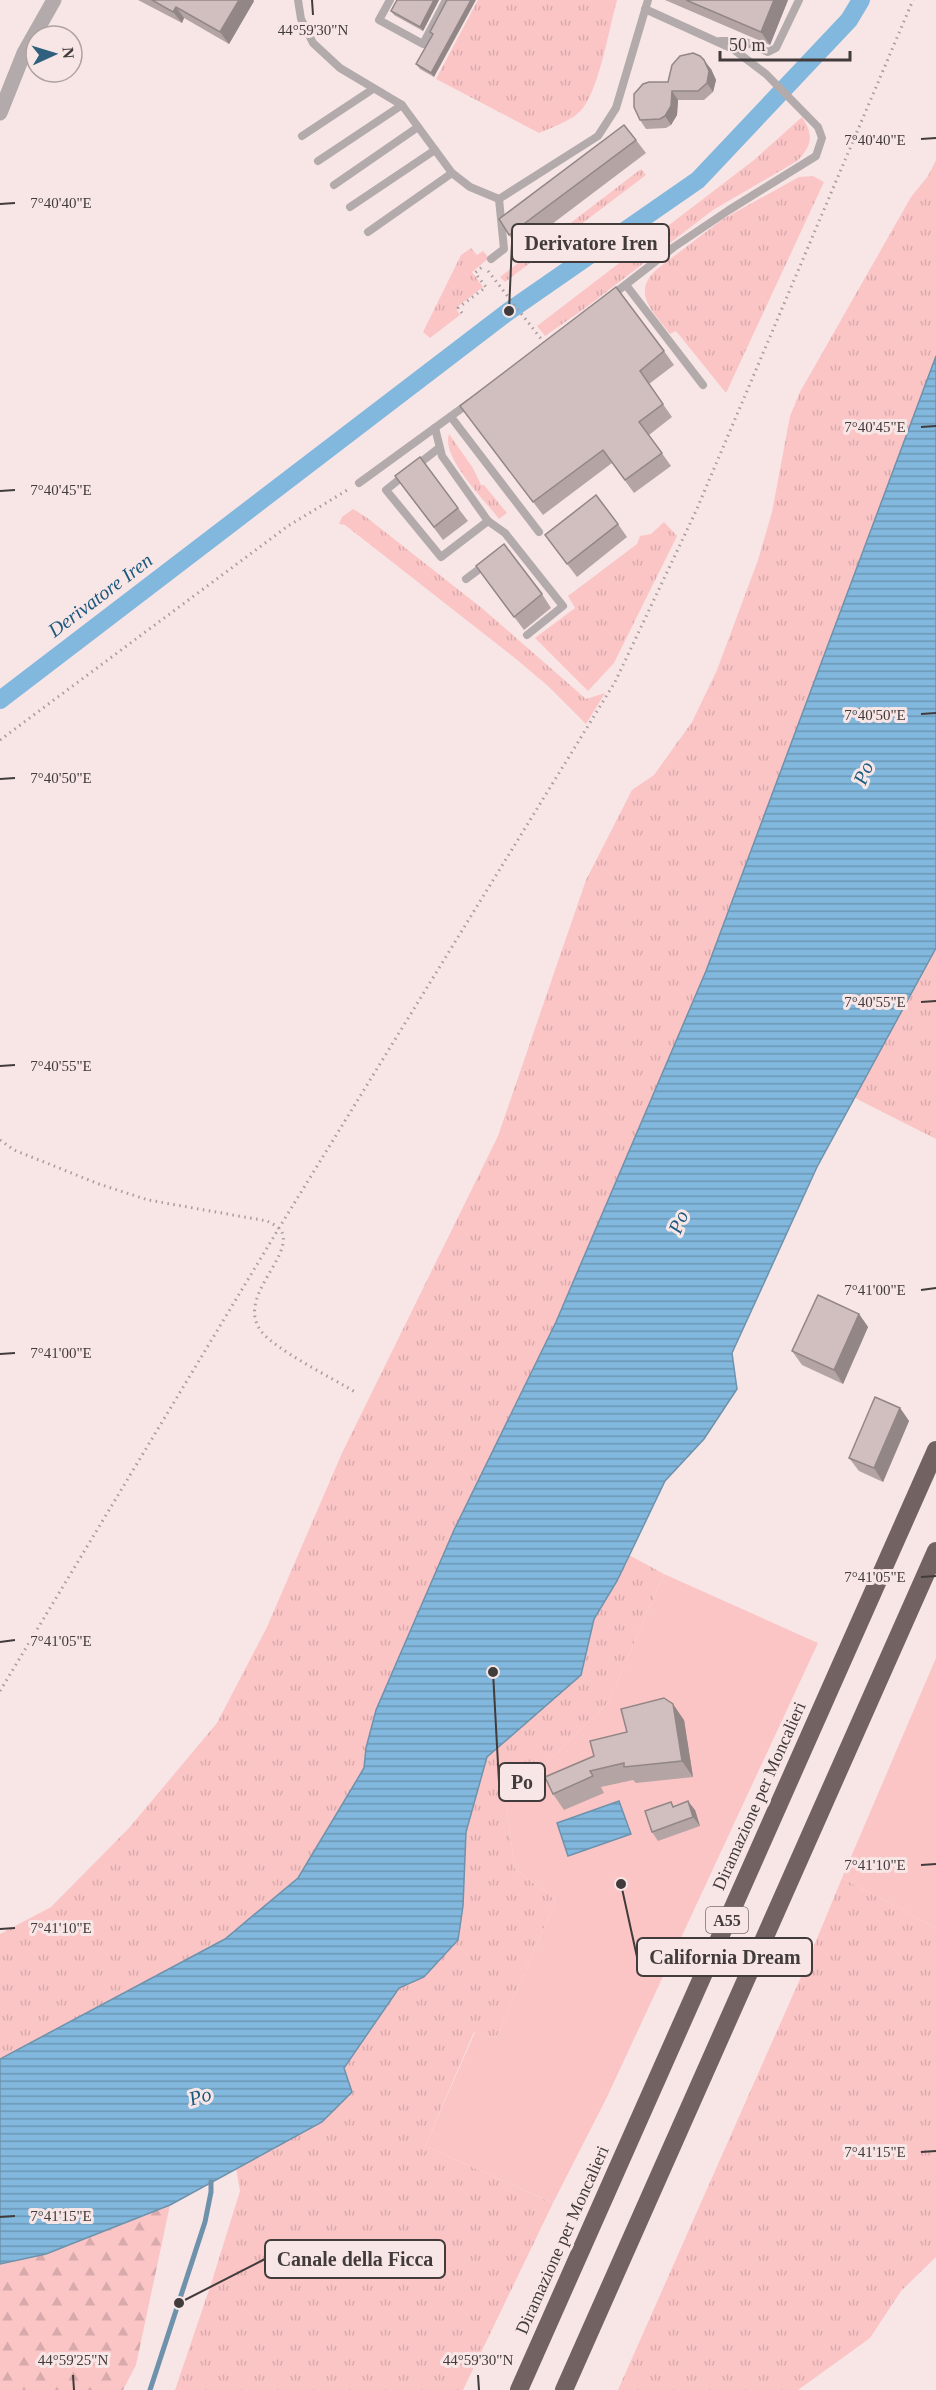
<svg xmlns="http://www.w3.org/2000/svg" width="936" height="2390" font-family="Georgia,serif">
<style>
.grass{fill:url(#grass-tufts)}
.forest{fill:url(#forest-firs)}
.green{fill:#fbc5c6}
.water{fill:url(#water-rules);stroke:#6f92ac;stroke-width:1.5}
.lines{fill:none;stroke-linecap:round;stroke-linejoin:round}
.stream{stroke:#6f92ac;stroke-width:5}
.canal{stroke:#82b8dd;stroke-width:18}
.path{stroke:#a99c9c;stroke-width:3;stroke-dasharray:1.5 4.5;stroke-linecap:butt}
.lane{stroke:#b3abab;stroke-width:8}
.street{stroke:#b3abab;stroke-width:15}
.highway{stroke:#726262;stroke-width:18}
.wall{fill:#b4a4a4}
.shaded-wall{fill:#928686}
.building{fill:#d1bfbf;stroke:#928686;stroke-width:1.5}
.ticks{fill:none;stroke:#423b3b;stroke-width:2}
.labels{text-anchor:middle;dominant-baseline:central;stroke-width:6;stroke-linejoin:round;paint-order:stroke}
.shield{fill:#f8e6e6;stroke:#796e6e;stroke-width:1.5}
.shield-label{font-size:16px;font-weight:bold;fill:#423b3b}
.street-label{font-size:18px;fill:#423b3b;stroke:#f8e6e6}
.water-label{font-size:20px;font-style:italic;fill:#1b597e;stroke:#f8e6e6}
.ticks-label{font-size:15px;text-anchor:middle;fill:#423b3b;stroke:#f8e6e6;stroke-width:6;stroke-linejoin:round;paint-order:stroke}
.leader{fill:none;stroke:#423b3b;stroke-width:2}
.callout-dot{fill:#423b3b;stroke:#f8e6e6;stroke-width:2}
.callout{fill:#f8e6e6;stroke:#423b3b;stroke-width:2}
.callout-label{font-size:20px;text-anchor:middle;font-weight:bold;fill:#423b3b}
</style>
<defs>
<pattern id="grass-tufts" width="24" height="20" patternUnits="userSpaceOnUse" patternTransform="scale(1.5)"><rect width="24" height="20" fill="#fbc5c6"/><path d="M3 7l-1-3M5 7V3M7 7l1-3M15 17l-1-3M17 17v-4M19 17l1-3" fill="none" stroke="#d8aaab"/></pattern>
<pattern id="forest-firs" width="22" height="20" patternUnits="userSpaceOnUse" patternTransform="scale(1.5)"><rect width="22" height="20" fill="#fbc5c6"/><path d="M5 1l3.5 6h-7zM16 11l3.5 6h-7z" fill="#d8aaab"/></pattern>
<pattern id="water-rules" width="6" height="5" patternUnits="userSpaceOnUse" patternTransform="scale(1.5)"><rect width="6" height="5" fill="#82b8dd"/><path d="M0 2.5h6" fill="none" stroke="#6c97b4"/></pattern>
</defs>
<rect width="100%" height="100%" fill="#f8e6e6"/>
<g class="grass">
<path d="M478,0H617C609,29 600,85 583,108C574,120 553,127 539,133L436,79Z"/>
<path d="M802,117C814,135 812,146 797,161L713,210L584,309L545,336L537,326L754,160Z"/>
<path d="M936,160V356L706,971L556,1322L454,1530L376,1710L366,1748L364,1768L298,1878L225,1939L0,2059V1934L51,1907L129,1828L217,1723L267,1627L342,1453L498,1136L586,880L632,790L654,775L692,722L717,670L758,560L772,512L790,416L800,392L911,197L928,176Z"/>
<path d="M641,169L646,175L505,282L500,277Z"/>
<path d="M813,176L824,182L726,393L676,331L670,334C654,312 630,293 657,269L723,219L799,177Z"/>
<path d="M471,248L477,255L483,251L489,258L472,272L483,287L456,308L460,315L430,338L423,332L461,255Z"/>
<path d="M449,434L473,468L481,485H484L507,513L499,519C485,500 441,458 449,434Z"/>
<path d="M353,509L366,517L483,609L586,699L605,693L586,724L548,686L516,659L345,525L339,524L342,517Z"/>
<path d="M664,522L677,536L614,663L588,691L535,638L575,608L568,596L637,544L640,536L651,534Z"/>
<path d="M936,948V1139L855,1098Z"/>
<path d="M629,1555L664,1574L608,1703L506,1802L515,1869L556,1900L496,2038L474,2032L425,2146L553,2203L463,2390H175L211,2284L240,2191L236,2168L322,2122L344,2069L399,1987L424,1977L458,1940L463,1906L466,1832L487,1757L581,1675L594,1619Z"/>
<path d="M842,1878L936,1928V2257L901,2291L870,2338L798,2390H618L804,1970Z"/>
</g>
<path class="forest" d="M170,2205L136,2365L123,2390H0V2264L46,2254Z"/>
<g class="green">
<path d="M664,1574L818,1643L607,2097L553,2203L425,2146L475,2032L496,2038L556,1900L515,1869L506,1802L608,1703Z"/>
<path d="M936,1658V1928L842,1878Z"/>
</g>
<g class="water">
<path d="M936,356V948L817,1167L732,1353L737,1389L704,1439L665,1481L617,1581L594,1619L581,1675L487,1757L466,1832L463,1906L458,1940L424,1977L399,1988L344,2068L352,2092L322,2122L170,2205L46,2254L0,2264V2059L225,1939L298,1878L364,1768L366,1748L376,1710L454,1530L556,1322L706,971Z"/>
<path d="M619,1801L631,1834L568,1856L557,1823Z"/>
</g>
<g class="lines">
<path class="stream" d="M150,2390L205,2222L211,2192V2182"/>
<path class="canal" d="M0,700L509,311L698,180L849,20L861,0"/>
<g class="path">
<path d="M488,271L545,344"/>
<path d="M462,313L458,308L486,287L475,273L483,266"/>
<path d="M0,740L288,526L349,489"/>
<path d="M0,1140L14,1150L99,1184L148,1200L267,1221C273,1224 282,1228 283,1236C288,1261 237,1299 261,1331C274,1349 334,1379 355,1392"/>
<path d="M0,1691L279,1228L615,682L696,511L913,0"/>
</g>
<g class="lane">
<path d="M298,0L301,19L313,43L340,68L402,105L452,173L470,187L499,199"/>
<path d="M390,0L379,20L423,44L446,0"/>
<path d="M720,41H743L768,52L776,48L799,0"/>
<path d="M302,136L373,89"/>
<path d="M318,161L402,105"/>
<path d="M334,185L418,127"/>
<path d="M499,199L598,136L616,108L648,0"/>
<path d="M350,207L435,150"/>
<path d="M368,232L452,173"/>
<path d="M491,259L504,249L499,199"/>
<path d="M626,285L703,385"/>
<path d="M611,296L674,247L729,210L816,156L822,138L818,127L766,74L733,49L645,9"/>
<path d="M451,417L539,532"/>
<path d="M416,466L439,448"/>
<path d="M406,474L386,490L441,557L488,521L442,456L435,428"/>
<path d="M359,483L469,403"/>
<path d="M488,521L505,533L563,606L527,635"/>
<path d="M466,579L486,564"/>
</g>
<path class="street" d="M0,113L24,53L54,0"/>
<g class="highway">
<path d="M519,2390L936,1450"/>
<path d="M564,2390L936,1551"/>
</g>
</g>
<g class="wall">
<path d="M138,0H253L254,1L229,44L184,18L182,23Z"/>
<path d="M397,0H439L423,31L394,15L391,11Z"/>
<path d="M447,0L434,77L420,69L416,64L432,35L430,32Z"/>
<path d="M665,0H788L770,45Z"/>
<path d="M711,69L716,80L713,92L704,100H678L677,115L671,125L666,128L646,129L640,120L668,82Z"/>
<path d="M636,140L646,153L519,249L509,235Z"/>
<path d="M664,351L674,365L649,384L672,417L649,435L671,466L634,493L612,463L543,515L460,406Z"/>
<path d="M395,476L458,508L468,521L443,540Z"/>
<path d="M618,524L627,537L577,577L545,535Z"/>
<path d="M476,566L542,594L551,608L524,630Z"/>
<path d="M859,1314L868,1327L843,1384L802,1365L792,1351Z"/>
<path d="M900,1408L909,1421L883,1482L859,1471L849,1458Z"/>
<path d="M684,1720L693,1777L636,1783L633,1780L601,1787L604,1793L564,1810L553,1794L594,1756Z"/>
<path d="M671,1802L674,1807L695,1810L700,1826L658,1841L652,1832Z"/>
</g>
<g class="shaded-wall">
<path d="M239,0H253L254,1L229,44L220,32Z"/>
<path d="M434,0H439L423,31L420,27Z"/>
<path d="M471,0H476L434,77L431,73Z"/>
<path d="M774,0H788L770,45L761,32Z"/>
<path d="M176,7L184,18L182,23L173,12Z"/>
<path d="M704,60L711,69L716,80L713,92L707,83Z"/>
<path d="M672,91L678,100L677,115L671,125L665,116Z"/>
<path d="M859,1314L868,1327L843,1384L834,1370Z"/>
<path d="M900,1408L909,1421L883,1482L874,1468Z"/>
<path d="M673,1704L684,1720L693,1777L682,1761Z"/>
<path d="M688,1801L695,1810L700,1826L693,1817Z"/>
</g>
<g class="building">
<path d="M152,0H239L220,32L176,7L173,12Z"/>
<path d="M397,0H434L420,27L391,11Z"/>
<path d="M447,0H471L431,73L416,64L433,34L430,32Z"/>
<path d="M686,0H774L761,32Z"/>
<path d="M693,53L700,56L704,60L709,71L707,83L698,91H672L671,106L665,116L660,119L640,120L634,107V94L643,84L649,82H668L672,65L680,56Z"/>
<path d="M624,125L636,140L509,235L499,219Z"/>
<path d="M616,287L664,351L640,371L663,404L639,422L662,453L625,480L603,450L533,502L460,406Z"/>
<path d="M420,457L458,508L434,527L395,476Z"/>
<path d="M596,495L618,524L567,564L545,535Z"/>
<path d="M504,544L542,594L514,617L476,566Z"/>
<path d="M818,1295L859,1314L834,1370L792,1351Z"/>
<path d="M875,1397L900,1408L874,1468L849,1458Z"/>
<path d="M664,1698L673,1704L682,1761L624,1767V1763L590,1771L593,1776L553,1794L545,1777L594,1756L590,1741L627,1732L621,1709Z"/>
<path d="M688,1801L693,1817L652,1832L645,1811L671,1802L673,1807Z"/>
</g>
<path class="ticks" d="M312,0L313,15M921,139L936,138M0,204L15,203M921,427L936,426M0,491L15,490M921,714L936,713M0,779L15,778M921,1002L936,1001M0,1066L15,1065M921,1290L936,1288M0,1354L15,1353M921,1577L936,1576M0,1642L15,1640M921,1865L936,1864M0,1929L15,1928M921,2152L936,2151M0,2217L15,2216M73,2375L74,2390M478,2375L479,2390"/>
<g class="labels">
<rect class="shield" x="706" y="1907" width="42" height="26" rx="4.5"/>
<g class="shield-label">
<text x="727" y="1920">A55</text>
</g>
<g class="street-label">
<text transform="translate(759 1796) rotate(-66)">Diramazione per Moncalieri</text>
<text transform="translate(562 2240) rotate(-66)">Diramazione per Moncalieri</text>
</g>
<g class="water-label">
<text transform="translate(100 595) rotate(-37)">Derivatore Iren</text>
<text transform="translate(863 773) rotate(-68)">Po</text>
<text transform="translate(678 1222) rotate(-68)">Po</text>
<text transform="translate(200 2096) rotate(-16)">Po</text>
</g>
</g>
<g class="ticks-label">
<text x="313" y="35">44°59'30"N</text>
<text x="875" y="145">7°40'40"E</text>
<text x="61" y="208">7°40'40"E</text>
<text x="875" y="432">7°40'45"E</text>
<text x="61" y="495">7°40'45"E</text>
<text x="875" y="720">7°40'50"E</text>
<text x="61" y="783">7°40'50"E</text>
<text x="875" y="1007">7°40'55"E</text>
<text x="61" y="1071">7°40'55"E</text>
<text x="875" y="1295">7°41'00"E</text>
<text x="61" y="1358">7°41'00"E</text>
<text x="875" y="1582">7°41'05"E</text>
<text x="61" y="1646">7°41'05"E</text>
<text x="875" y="1870">7°41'10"E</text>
<text x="61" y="1933">7°41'10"E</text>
<text x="875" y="2157">7°41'15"E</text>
<text x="61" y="2221">7°41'15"E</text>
<text x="73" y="2365">44°59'25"N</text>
<text x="478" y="2365">44°59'30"N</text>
</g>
<path class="leader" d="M509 311L512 243M493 1672L499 1782M621 1884L637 1957M179 2303L265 2259"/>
<g class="callout-dot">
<circle cx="509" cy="311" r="6"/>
<circle cx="493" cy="1672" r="6"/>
<circle cx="621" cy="1884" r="6"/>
<circle cx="179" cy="2303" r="6"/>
</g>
<g class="callout">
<rect x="512" y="224" width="157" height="38" rx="6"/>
<rect x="499" y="1763" width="46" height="38" rx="6"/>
<rect x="637" y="1938" width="175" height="38" rx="6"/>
<rect x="265" y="2240" width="180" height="38" rx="6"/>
</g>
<g class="callout-label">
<text x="591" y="250">Derivatore Iren</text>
<text x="522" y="1789">Po</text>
<text x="725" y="1964">California Dream</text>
<text x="355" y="2266">Canale della Ficca</text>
</g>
<g transform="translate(54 54) rotate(86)"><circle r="28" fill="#f8e6e6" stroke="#afa2a2" stroke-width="1.5"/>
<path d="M0-4.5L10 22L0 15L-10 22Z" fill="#31607f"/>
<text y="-9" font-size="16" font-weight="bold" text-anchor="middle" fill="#423b3b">N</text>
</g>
<path d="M720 51v9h130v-9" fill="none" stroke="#423b3b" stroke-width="3"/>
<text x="729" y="51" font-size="18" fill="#423b3b" stroke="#f8e6e6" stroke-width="4.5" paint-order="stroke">50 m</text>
</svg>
